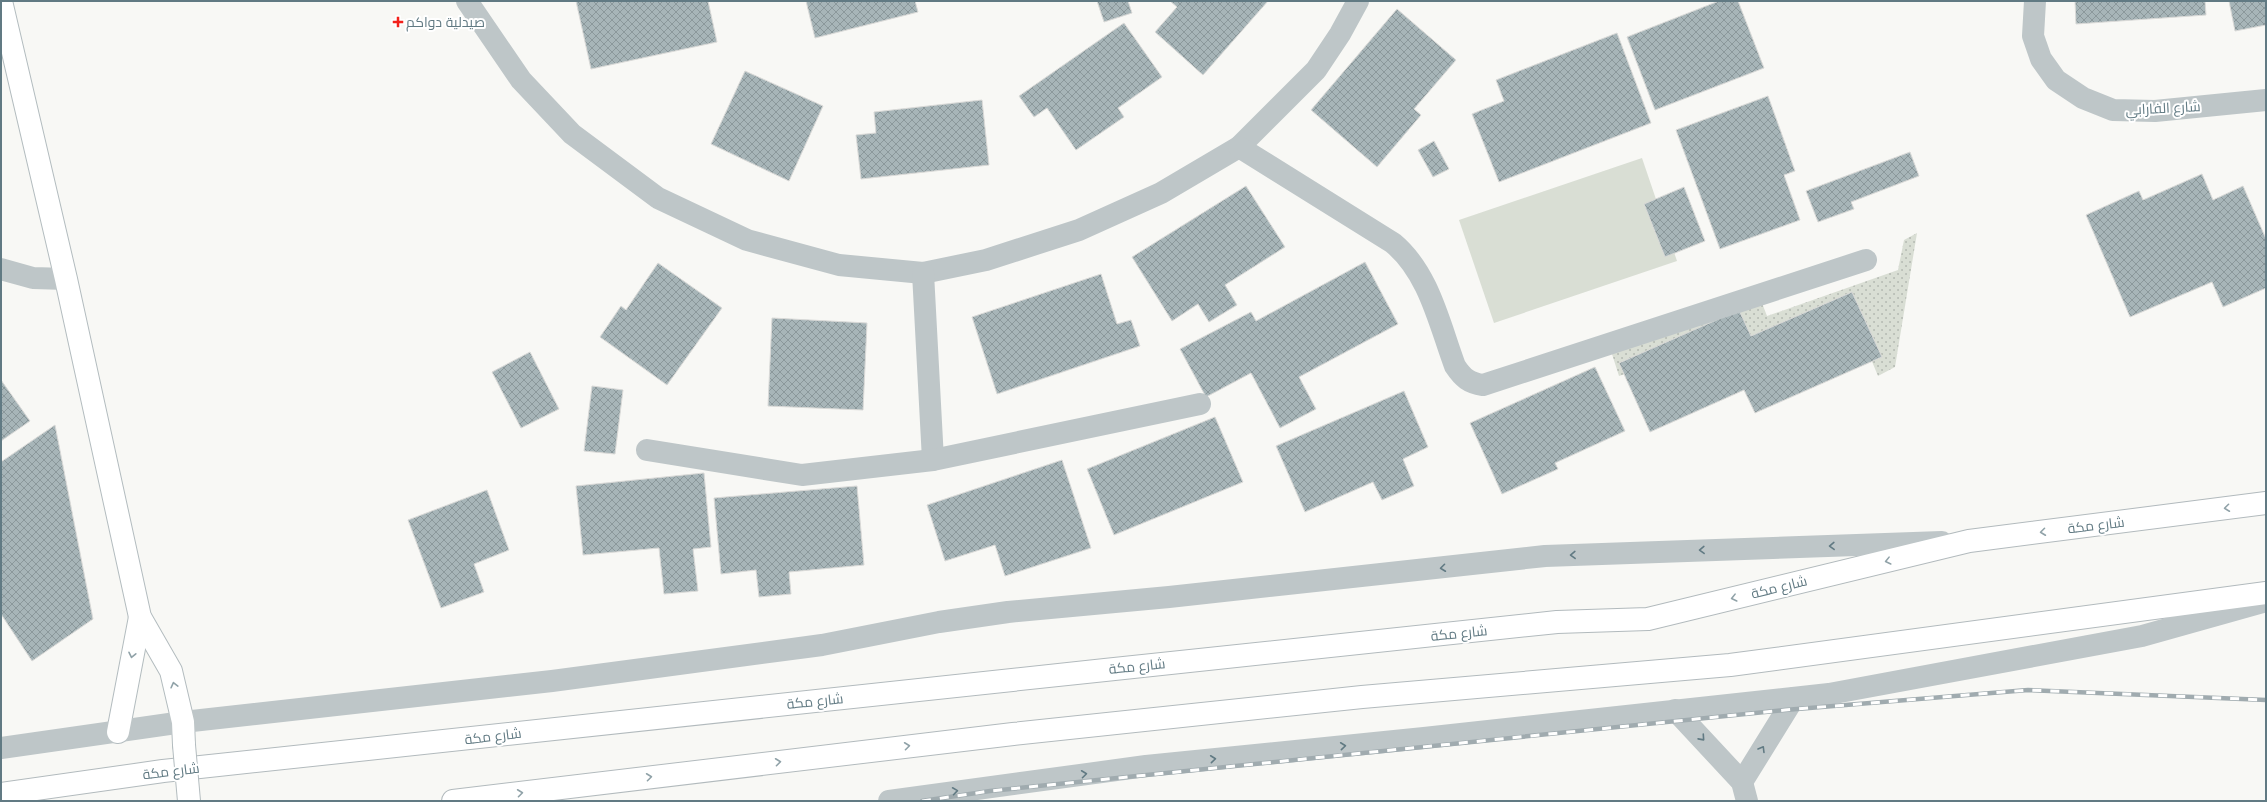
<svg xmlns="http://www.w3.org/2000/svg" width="2267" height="802" font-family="'Space Grotesk',Cairo,sans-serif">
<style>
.green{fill:#d9ded4}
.park{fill:url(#park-dots)}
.building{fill:url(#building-cross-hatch);stroke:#dadad8}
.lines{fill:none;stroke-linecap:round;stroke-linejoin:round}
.secondary-casing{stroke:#b3bcbf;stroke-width:24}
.primary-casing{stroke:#b2babd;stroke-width:24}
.minor{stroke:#bec6c8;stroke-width:22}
.tertiary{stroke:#bec6c8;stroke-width:22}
.secondary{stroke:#fff;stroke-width:22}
.primary{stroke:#fff;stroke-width:22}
.rail-casing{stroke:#a0abaf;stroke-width:4.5}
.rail{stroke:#fff;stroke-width:3;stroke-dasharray:9;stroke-linecap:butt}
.secondary-bridge-casing{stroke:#b3bcbf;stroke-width:24;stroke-linecap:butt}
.secondary-bridge{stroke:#fff;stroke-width:22}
.oneway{stroke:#90a2a8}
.oneway2{stroke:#617a83}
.poi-dot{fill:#f2211b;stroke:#fff;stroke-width:1.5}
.labels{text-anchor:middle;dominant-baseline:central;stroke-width:4;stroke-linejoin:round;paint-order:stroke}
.poi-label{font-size:14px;fill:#617a83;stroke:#fff;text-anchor:start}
.street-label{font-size:14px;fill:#617a83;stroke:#fff}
</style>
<defs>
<pattern id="park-dots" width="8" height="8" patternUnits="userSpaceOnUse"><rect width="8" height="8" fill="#d9ded4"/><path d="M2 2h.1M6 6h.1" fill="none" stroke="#b3b9b1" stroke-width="1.8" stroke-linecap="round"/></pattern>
<pattern id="building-cross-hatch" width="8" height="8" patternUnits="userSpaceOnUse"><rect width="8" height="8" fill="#a7b5b8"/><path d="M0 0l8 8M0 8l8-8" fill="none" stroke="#8b989b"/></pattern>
</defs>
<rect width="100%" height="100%" fill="#f8f8f5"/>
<path class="green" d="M1642,158L1677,261L1494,323L1459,220Z"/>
<path class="park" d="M1917,233L1895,367L1878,376L1854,318L1743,356L1736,337L1619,376L1611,351L1762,303L1767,316L1898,270L1904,240Z"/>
<g class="building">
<path d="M576,1H708L717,42L591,69Z"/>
<path d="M806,1H915L918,12L815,38Z"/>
<path d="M1097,1H1128L1132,13L1104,22Z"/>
<path d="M1170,1H1268L1203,75L1155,32L1177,7Z"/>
<path d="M1719,1H1738L1764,68L1655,110L1627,37Z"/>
<path d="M2075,1H2205L2206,15L2076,24Z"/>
<path d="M2229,1H2266V25L2235,31Z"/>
<path d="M1397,9L1456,60L1414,109L1421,115L1377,167L1311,110Z"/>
<path d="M1124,23L1162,77L1118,108L1124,117L1076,150L1047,108L1034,117L1019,96Z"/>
<path d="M1617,33L1651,123L1499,182L1472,114L1504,101L1496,80Z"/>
<path d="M745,71L823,106L789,181L711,144Z"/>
<path d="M1768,96L1795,171L1784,175L1800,220L1720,249L1676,130Z"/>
<path d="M982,100L989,165L861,179L856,135L876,133L874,112Z"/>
<path d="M1434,141L1449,169L1433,177L1418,150Z"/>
<path d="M1910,152L1919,176L1851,202L1854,209L1818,222L1806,191Z"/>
<path d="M2202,174L2213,200L2243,186L2266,239V288L2223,307L2212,282L2130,317L2086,215L2139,191L2143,200Z"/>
<path d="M1246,186L1285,247L1225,285L1237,305L1209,322L1198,304L1172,321L1132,257Z"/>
<path d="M1684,187L1705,241L1665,257L1644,204Z"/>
<path d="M1365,262L1398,324L1299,377L1316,409L1280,428L1251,373L1206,397L1180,349L1251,312L1256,321Z"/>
<path d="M658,263L722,308L667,385L600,337L621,306L626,310Z"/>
<path d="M1101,274L1117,324L1131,320L1140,346L997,394L972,317Z"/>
<path d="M1852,292L1882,357L1755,413L1744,390L1650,432L1619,363L1739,310L1751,336Z"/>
<path d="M772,318L867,323L863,410L768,406Z"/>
<path d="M530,352L559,409L521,428L492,372Z"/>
<path d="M1595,367L1625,431L1555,463L1558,469L1502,494L1470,423Z"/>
<path d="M1,380L30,421L1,441Z"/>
<path d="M592,386L623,390L615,454L584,451Z"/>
<path d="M1404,391L1428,447L1403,459L1414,486L1382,500L1373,482L1305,512L1276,446Z"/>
<path d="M1215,417L1243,482L1114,535L1087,469Z"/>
<path d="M55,425L93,619L32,661L1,614V462Z"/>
<path d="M1062,460L1091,548L1005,576L995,545L945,561L927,505Z"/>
<path d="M704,473L711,547L693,549L698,591L664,594L659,548L583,555L576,486Z"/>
<path d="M857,486L864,565L789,572L791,594L759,597L756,570L721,574L714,498Z"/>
<path d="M487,490L509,550L474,564L484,592L441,608L408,520Z"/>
</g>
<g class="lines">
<defs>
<g id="secondary">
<path d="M1,1L66,279L140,617L171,671L183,722L184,745"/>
<path d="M118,732L140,617"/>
</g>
<g id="primary">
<path d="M1,794L163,771L1105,670L1557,622L1648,619L1969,541L2266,503"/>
<path d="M453,801L1013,734L1362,697L1730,665L2266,593"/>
</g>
</defs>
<use href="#secondary" class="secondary-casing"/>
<use href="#primary" class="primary-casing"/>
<g class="minor">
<path d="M467,1L521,80L572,134L658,198L747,240L839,265L923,273L986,260L1079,230L1161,193L1239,147L1316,70L1340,34L1358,1"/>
<path d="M2035,1L2033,36L2041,59L2056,80L2083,98L2113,110L2155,111L2266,100"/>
<path d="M1239,147L1393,243C1429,273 1439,323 1455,366C1463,378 1469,383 1483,385L1866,260"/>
<path d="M1,269L33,278L66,279"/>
<path d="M923,273L933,460"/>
<path d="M647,450L802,475L933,460L1200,404"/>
<path d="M1675,710L1742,782L1747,801"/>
<path d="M1742,782L1794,698"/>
</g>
<g class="tertiary">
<path d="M1,748L183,722L552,681L822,645L939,622L1008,612L1169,597L1545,556L1942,542"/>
<path d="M889,801L1146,766L1424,738L1829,694L2142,636L2266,601"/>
</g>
<use href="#secondary" class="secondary"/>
<use href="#primary" class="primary"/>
<defs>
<path id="rail" d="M922,801L990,791L1785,710L2028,690L2266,700"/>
</defs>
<use href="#rail" class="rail-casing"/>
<use href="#rail" class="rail"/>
<defs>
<path id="secondary-bridge" d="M184,745L189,801"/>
</defs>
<use href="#secondary-bridge" class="secondary-bridge-casing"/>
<use href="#secondary-bridge" class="secondary-bridge"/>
</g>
<defs><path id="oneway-chevron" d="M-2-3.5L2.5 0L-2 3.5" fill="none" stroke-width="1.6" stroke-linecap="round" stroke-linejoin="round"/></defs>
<g class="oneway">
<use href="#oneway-chevron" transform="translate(2227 508) rotate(173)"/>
<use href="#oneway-chevron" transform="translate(2043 532) rotate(173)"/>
<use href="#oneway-chevron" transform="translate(1888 561) rotate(166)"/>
<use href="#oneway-chevron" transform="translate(1734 598) rotate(166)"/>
<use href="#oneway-chevron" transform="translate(132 655) rotate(102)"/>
<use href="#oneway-chevron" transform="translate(174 685) rotate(-104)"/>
<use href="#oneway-chevron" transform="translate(907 746) rotate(-7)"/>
<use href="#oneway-chevron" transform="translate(778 762) rotate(-7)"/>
<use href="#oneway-chevron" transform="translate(649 777) rotate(-7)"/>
<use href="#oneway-chevron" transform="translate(520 793) rotate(-7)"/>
</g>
<g class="oneway2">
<use href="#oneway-chevron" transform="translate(1832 546) rotate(178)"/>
<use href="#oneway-chevron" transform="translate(1702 550) rotate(178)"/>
<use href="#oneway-chevron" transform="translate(1573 555) rotate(178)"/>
<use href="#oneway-chevron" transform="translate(1443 568) rotate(173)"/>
<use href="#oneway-chevron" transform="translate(1702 738) rotate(48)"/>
<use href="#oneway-chevron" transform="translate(1343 746) rotate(-6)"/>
<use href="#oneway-chevron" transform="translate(1762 749) rotate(-59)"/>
<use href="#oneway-chevron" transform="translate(1213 759) rotate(-6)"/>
<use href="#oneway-chevron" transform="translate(1084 774) rotate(-7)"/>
<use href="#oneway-chevron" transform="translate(955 791) rotate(-8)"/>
</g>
<path class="poi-dot" d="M396 16h4v4h4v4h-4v4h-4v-4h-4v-4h4z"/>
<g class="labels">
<g class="poi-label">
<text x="406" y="22">صيدلية دواكم</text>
</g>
<g class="street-label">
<text transform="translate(2163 108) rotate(-3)">شارع الفارابي</text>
<text transform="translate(2096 525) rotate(-7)">شارع مكة</text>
<text transform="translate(1779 587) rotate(-14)">شارع مكة</text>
<text transform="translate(1459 633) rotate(-6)">شارع مكة</text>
<text transform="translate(1137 666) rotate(-6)">شارع مكة</text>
<text transform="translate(815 701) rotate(-6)">شارع مكة</text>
<text transform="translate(493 736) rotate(-7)">شارع مكة</text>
<text transform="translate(171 771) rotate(-7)">شارع مكة</text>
</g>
</g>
<rect width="2267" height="802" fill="none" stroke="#617a83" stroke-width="4"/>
</svg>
